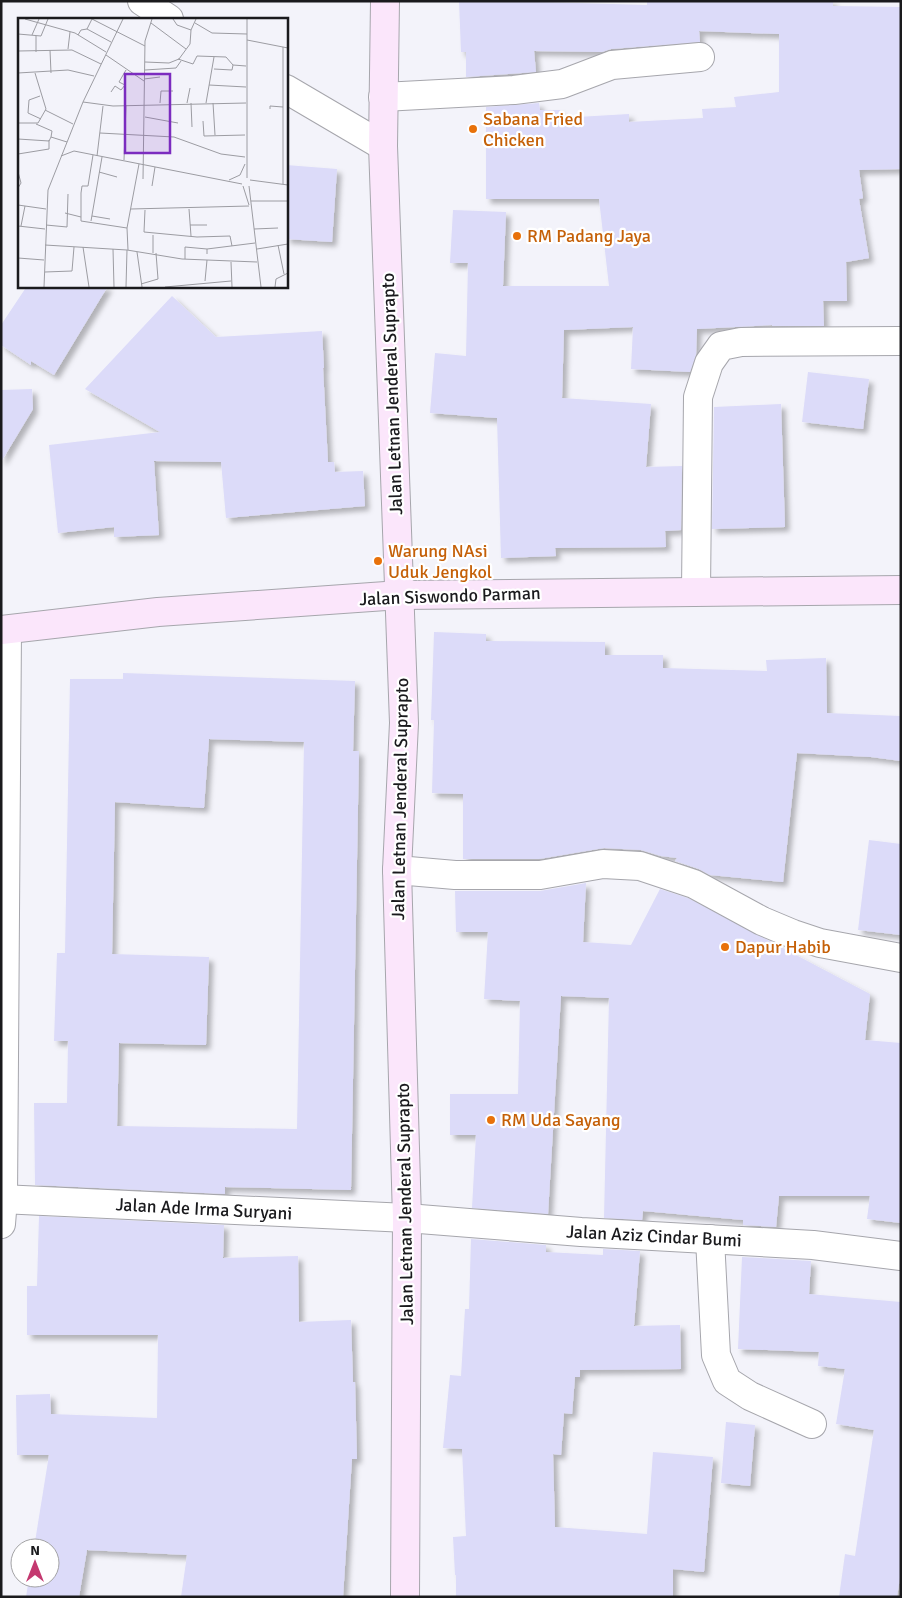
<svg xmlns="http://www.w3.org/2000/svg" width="902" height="1598" font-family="Signika,sans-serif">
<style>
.building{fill:#dcdbf9;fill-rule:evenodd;filter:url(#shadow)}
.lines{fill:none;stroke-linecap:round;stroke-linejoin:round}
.street-casing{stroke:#a6a6ac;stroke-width:30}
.secondary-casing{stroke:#a6a6ac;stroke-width:30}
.street{stroke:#fff;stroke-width:28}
.secondary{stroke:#fbe6fb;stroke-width:28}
.food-dot{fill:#e8710a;stroke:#fff;stroke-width:2}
.labels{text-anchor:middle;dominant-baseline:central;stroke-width:4.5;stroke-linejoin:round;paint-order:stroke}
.food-label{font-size:18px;fill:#c56008;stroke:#fff;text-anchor:start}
.street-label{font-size:18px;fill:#1a1a1d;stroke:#fff}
.inset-road{fill:none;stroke:#9c9ca2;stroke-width:1}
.view{fill:#7b2cbf;fill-opacity:0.15;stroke:#7b2cbf;stroke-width:2.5}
.inset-edge{fill:none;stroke:#1a1a1d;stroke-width:2.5}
</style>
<defs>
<filter id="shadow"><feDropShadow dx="4.5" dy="4.5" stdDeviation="2.5" flood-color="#0004"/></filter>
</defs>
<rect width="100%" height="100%" fill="#f3f3fa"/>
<g class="building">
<path d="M459,1H541V2L647,5V1H833V6L901,7V169L859,170L863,198L859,199L869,258L846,262L847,301H823L824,326H772V325L697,329L696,355L690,372L631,369L633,327L564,330L562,398L651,404L646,467L682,466L681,530L665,531L666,547L555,548L556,556L501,558L497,418L430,413L435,353L466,356L468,263H450L453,210L506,212L503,286H609L599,199H486V107L539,103L540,110H560V118L629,114V122L703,118L702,109L736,107L734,97L779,92V34L699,31L700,42L611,49L602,52L534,51L536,72L466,77V52H461Z"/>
<path d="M286,165L337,169L332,242L286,239Z"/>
<path d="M27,286H108L54,375L31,361V365L1,345V325Z"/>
<path d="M172,296L216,337L322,331L324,368H323L328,462H334L335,472L363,471L365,506L226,518L221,462L154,461L159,535L114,537V527L58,533L49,445L160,432L85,389Z"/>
<path d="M808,372L869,379L863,429L802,422Z"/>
<path d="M32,389L33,409L1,462V390Z"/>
<path d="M781,404L785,527L712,529L714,407Z"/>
<path d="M434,632L486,634V641L605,642V655H663V668L767,671L766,660L826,658L827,713L901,716V761L871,757L797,753L783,882L710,875L699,869L675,861L677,858L661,856L641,850L604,848L539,859H463V794L432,793L434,720H431Z"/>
<path d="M123,673L355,681L353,751H359L351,1190L225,1187V1194L35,1185L34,1103H67L68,1041H54L57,953H65L70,679H123ZM209,739L304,742L297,1129L117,1126L119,1043L206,1045L209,957L112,954L115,802L204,808Z"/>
<path d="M869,840L901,844V935L858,930Z"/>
<path d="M586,883L583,942L631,945L660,889L688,898L870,994L865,1040L901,1043V1223L867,1219L870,1196H779L776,1227L743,1225V1220L643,1211L642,1220L604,1218L609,998L561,996L548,1214L472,1208L476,1135H450V1094H518L520,1001L484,999L488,932H456L455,891H540Z"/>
<path d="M39,1216L224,1225L223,1258L298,1256L299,1322L351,1320L353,1382H355L357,1459H352L343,1597H181L187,1555L87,1550L79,1597H26L29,1578H50V1548H34L49,1455H17L16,1395L50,1394L51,1414L157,1418L158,1335H27V1286H37Z"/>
<path d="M471,1239L546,1245V1252L603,1255V1249L640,1251L634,1326L680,1325L681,1369L580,1370V1377H575L572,1414L564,1413L561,1455L553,1454L555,1527L647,1534L653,1452L713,1457L704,1572L673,1569V1597H456V1575H455L453,1537L466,1536L462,1449L443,1448L450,1375L461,1376L465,1309H469Z"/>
<path d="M742,1257L811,1261L809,1294L901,1302V1571L897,1597H839L845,1554L855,1556L874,1430L836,1424L845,1369L818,1366L819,1352L738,1349Z"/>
<path d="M726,1422L755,1425L750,1486L721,1483Z"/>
</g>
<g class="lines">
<defs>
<g id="street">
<path d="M142,1L169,19"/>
<path d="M286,89L383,146"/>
<path d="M383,97L514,90L562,84L612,65L700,57"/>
<path d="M696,591L698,397L709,363L721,346L741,342L901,341"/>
<path d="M397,870L455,875H540L603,864L640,866L694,884L762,921L793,934L820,943L901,958"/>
<path d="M1,1199L407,1218L581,1232L813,1245L901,1256"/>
<path d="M1,1224L3,1199L7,630"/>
<path d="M710,1239L716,1355L727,1381L750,1396L812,1424"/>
</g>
<g id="secondary">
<path d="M385,1L383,146L404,723L397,870L407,1218L405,1597"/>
<path d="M1,630L158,612L400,595L901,590"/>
</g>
</defs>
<use href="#street" class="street-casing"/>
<use href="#secondary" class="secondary-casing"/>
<use href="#street" class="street"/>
<use href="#secondary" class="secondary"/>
</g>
<g class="food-dot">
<circle cx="473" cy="129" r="5"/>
<circle cx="517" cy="236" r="5"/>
<circle cx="378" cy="561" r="5"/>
<circle cx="725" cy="947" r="5"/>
<circle cx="491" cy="1120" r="5"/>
</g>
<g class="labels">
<g class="food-label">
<text x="483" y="119">Sabana Fried<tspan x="483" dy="21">Chicken</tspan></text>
<text x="527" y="236">RM Padang Jaya</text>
<text x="388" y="551">Warung NAsi<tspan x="388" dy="21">Uduk Jengkol</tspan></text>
<text x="735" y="947">Dapur Habib</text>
<text x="501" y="1120">RM Uda Sayang</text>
</g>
<g class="street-label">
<text transform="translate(392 394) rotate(-92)">Jalan Letnan Jenderal Suprapto</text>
<text transform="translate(450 596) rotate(-2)">Jalan Siswondo Parman</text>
<text transform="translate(400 799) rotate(-89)">Jalan Letnan Jenderal Suprapto</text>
<text transform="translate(405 1204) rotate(-91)">Jalan Letnan Jenderal Suprapto</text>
<text transform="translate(204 1209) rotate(3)">Jalan Ade Irma Suryani</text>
<text transform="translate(654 1236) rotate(3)">Jalan Aziz Cindar Bumi</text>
</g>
</g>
<g transform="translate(18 18)">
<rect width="270" height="270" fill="#f3f3fa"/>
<path class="inset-road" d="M7,1L57,15L88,34M74,1L127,28M155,1L159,7L173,12M133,5L168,31M177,5L194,15L229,16M69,11L93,24M0,16L23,18L30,1M14,17L21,1M60,17L63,12L69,11L74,1M18,18V34M229,22L270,30M265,29V166M50,31L52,14M32,32L33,55M0,33L54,32L83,46M88,37L126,63M160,41L175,46L179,38L208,39L215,47L228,48M127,44L151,45L161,41L172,26L173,12L178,1M196,51L214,52L215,47M127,52L158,50L163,43M0,55L50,52L76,58M126,61L142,59M191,67L228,69M93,74L97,68L103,72L107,67L101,64L108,52M22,78L11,82L10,95L23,101M65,84L95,88L228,85M142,85L143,73H155M169,85L172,70M173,85L174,109M188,85L196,39M195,85L197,117M252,91V88L265,89M27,92L55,106M127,99L160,105M185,103L186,118L227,117M0,105H20L28,91L17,55M18,106L34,113L33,119M82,115L156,119L203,136L227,139M33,119L49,124M0,121L31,123L33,119M0,136L31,131V122M75,137L70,168H64L63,175V203L109,210M43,138L56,133L224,166M79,138L85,88M106,142L108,87M0,154L3,165L0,170M81,154L99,159M229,160V1M125,161L127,23L134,1M211,162L222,157L227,146M232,162L270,167M134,168L137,149M225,168L231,187M231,168L243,269M233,183H270M0,187L28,191M113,191L231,188M171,191L173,218M127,192L126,214L179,219L212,218L214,228M47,195L63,199M74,198L92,201M73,203L84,139M28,207L49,209L50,176M172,207H189M0,208L27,211M3,208L7,188M236,211L260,210M135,217V235M27,227L109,232L164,241L239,244M260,227L266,256M65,229L71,269M95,231L96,269M239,231L270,226M110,232L109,210L121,146M119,234L124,269M189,236V231L237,225M0,240L26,242M167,241V229L189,231M213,244L214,269M27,254L54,253L56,229M187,263L189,242M123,266L140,261L138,235M26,269L30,172L65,84L105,1M108,269L109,232M147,269L213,263M257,269L258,261L270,255"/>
<path class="view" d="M107,56H152V135H107Z"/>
<rect width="270" height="270" class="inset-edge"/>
</g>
<rect width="902" height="1598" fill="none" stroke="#1a1a1d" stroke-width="5"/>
<g transform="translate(35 1563)"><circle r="24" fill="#ffffff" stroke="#a3a3a5"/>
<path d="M0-4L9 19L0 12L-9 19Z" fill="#c43970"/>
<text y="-8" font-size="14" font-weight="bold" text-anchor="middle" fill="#1a1a1d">N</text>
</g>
</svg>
